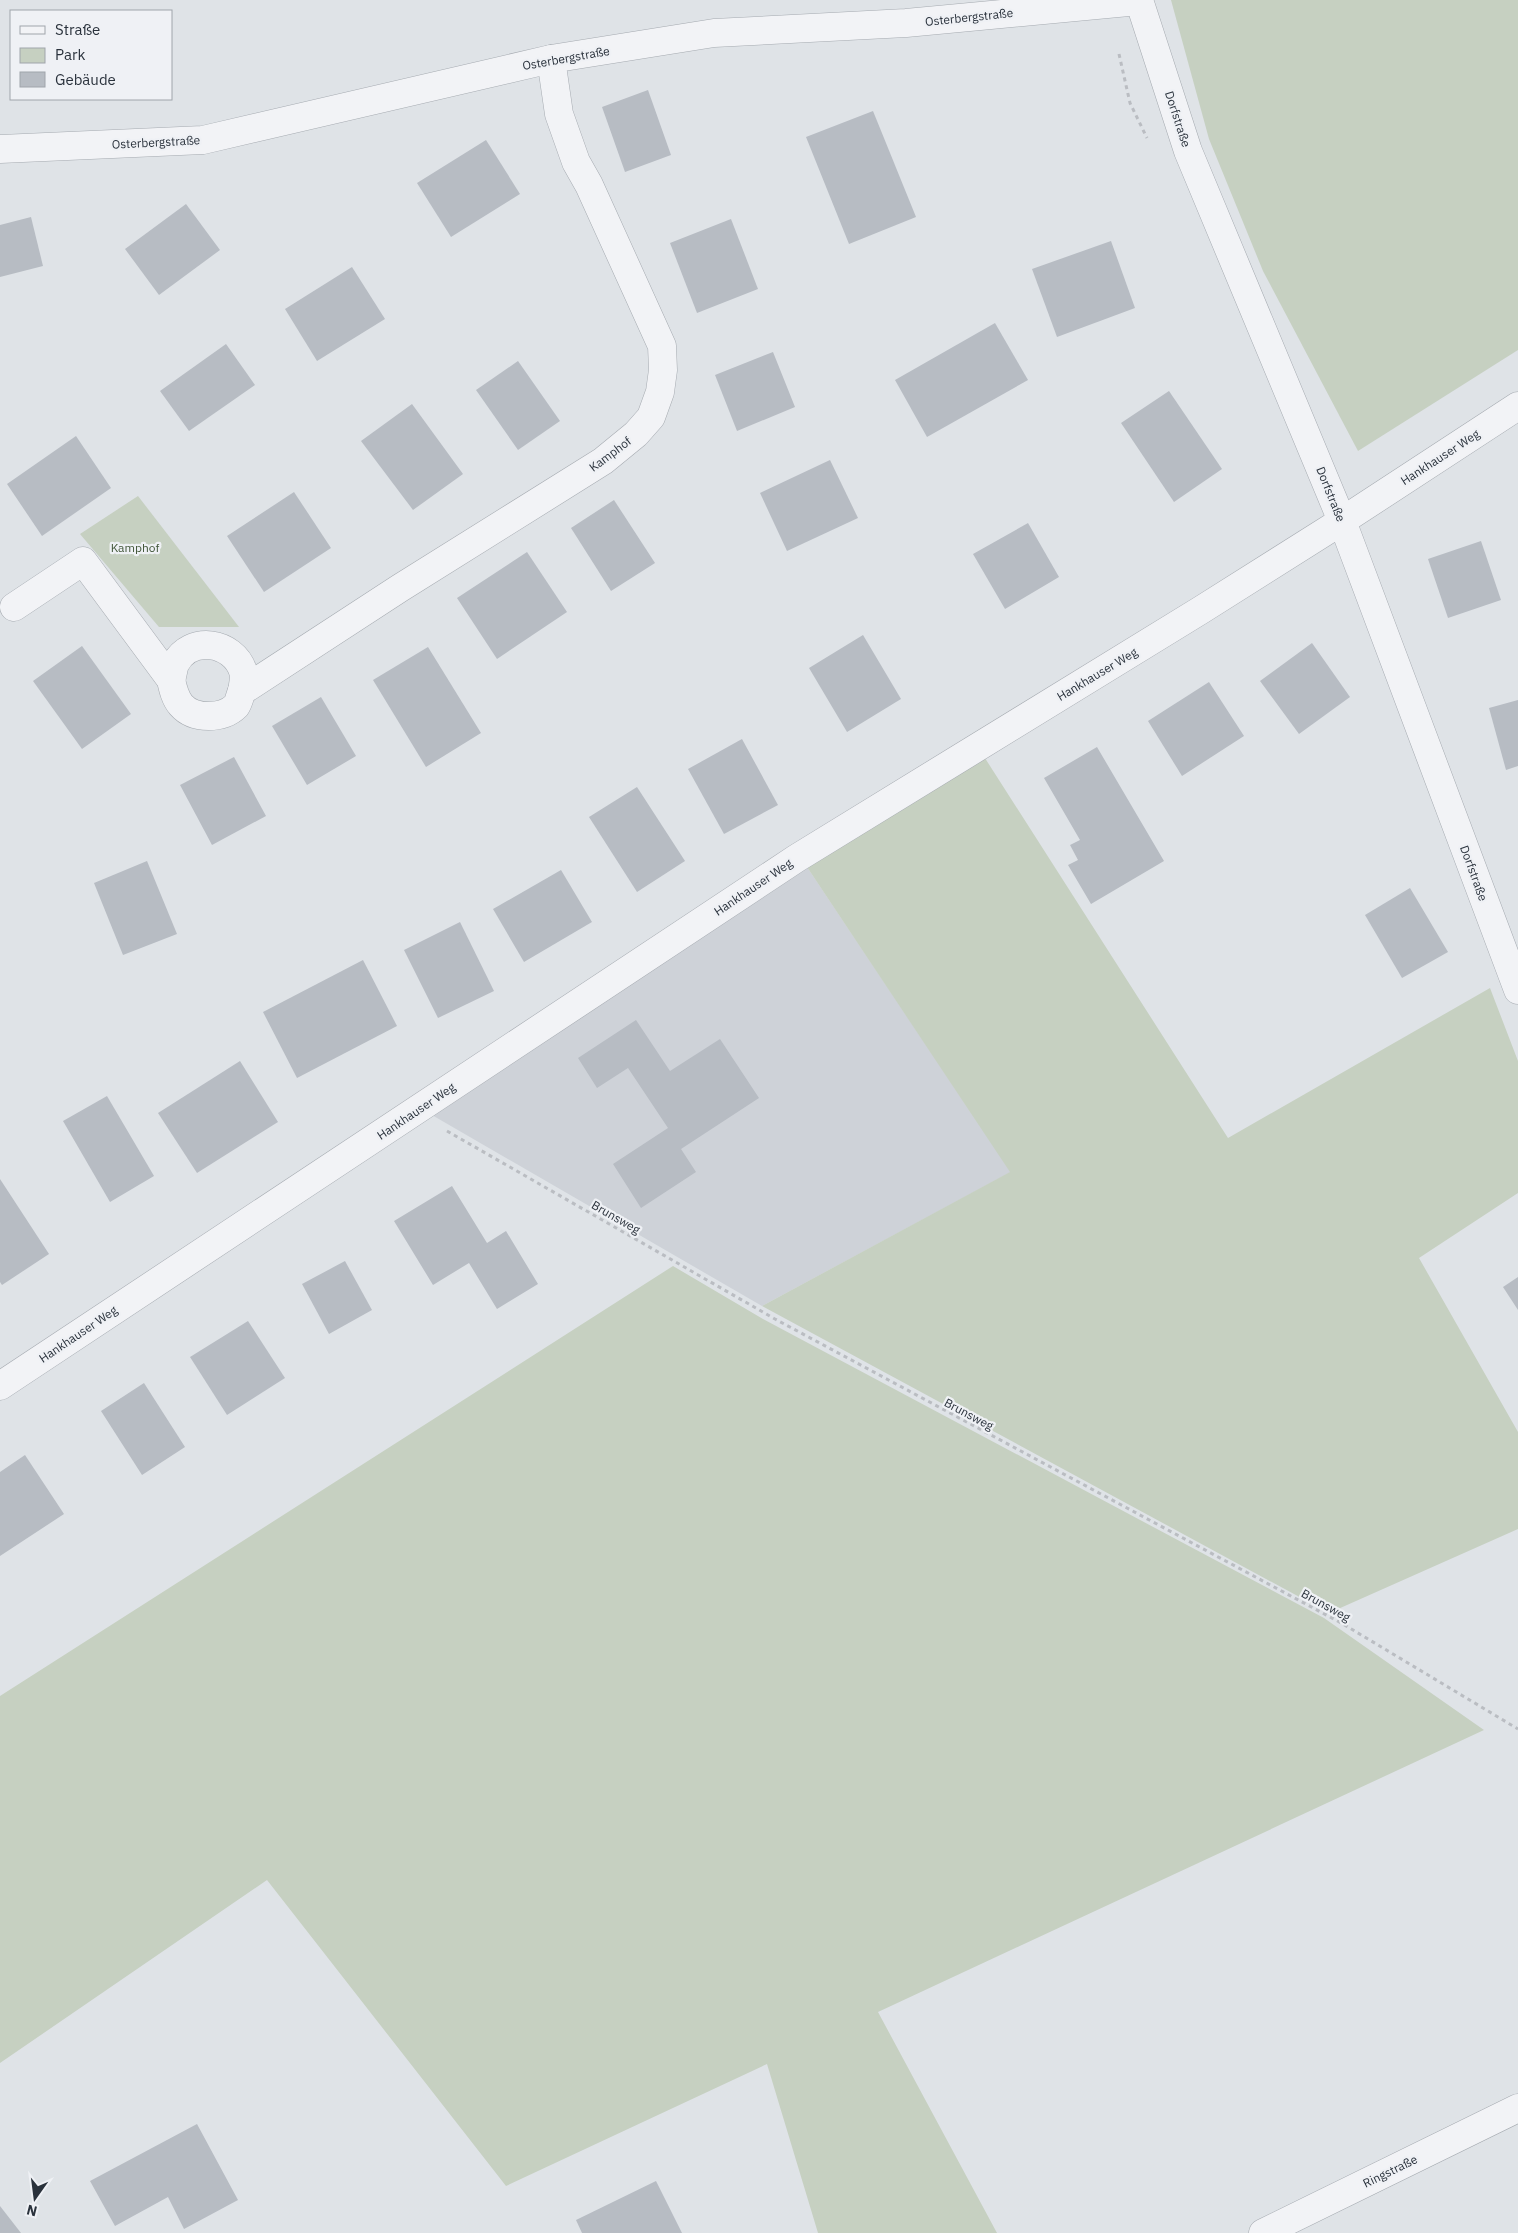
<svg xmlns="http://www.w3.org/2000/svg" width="1518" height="2233" font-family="'IBM Plex Sans',sans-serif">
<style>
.built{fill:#ced2d8}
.green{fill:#c6d0c1}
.building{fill:#b7bcc3}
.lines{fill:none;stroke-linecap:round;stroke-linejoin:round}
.minor-casing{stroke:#a5aab0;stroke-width:29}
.path{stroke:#babdc2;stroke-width:3;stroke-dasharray:4 4;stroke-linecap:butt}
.minor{stroke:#f2f3f6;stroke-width:28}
.labels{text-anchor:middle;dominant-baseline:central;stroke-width:4.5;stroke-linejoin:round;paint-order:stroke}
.street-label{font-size:12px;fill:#2a323c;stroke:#eff1f5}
.park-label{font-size:12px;fill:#415639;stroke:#eff1f5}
</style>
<rect width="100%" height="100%" fill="#dfe3e7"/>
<path class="built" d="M805,864L1011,1172L762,1306L425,1111Z"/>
<g class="green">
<path d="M1171,0H1518V350L1358,451L1263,271L1209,139Z"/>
<path d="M138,496L239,627H159L80,534Z"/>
<path d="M983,755L1228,1138L1490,988L1518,1061V1193L1419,1258L1518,1432V1529L1329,1613L762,1306L1010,1172L805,864Z"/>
<path d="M673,1266L763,1319L1324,1618L1484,1730L878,2012L997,2233H818L767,2064L506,2186L267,1880L0,2063V1696Z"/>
</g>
<g class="building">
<path d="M648,90L671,155L625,172L602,107Z"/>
<path d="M873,111L916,217L849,244L806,137Z"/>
<path d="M486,140L520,194L451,237L417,183Z"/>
<path d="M186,204L220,250L159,295L125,249Z"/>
<path d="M31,217L43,266L0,277V225Z"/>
<path d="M731,219L758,289L697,313L670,243Z"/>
<path d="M1111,241L1135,308L1057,337L1032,269Z"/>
<path d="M352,267L385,319L317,361L285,309Z"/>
<path d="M995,323L1028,380L927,437L895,380Z"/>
<path d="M226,344L255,385L189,431L160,391Z"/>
<path d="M773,352L795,407L737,431L715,375Z"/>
<path d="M518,361L560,421L518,450L476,390Z"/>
<path d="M1169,391L1222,469L1174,502L1121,423Z"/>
<path d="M412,404L463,474L413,510L361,441Z"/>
<path d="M76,436L111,488L42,536L7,484Z"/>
<path d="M830,460L858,518L787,551L760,493Z"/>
<path d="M294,492L331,548L264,592L227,536Z"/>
<path d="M614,500L655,563L611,591L571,528Z"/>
<path d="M1028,523L1059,577L1005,609L973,554Z"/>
<path d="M1481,541L1501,600L1448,618L1428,559Z"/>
<path d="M527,552L567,612L497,659L457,598Z"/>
<path d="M863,635L901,699L847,732L809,668Z"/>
<path d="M1312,643L1350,697L1299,734L1260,681Z"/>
<path d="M82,646L131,714L82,749L33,681Z"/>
<path d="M428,647L481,733L426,767L373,680Z"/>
<path d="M1209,682L1244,736L1182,776L1148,721Z"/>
<path d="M321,697L356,756L307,785L272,726Z"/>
<path d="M1518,700V766L1506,770L1489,708Z"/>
<path d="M742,739L778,805L724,834L688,769Z"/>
<path d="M1097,747L1164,861L1091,904L1068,865L1078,860L1070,845L1080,840L1044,778Z"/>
<path d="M234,757L266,816L212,845L180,785Z"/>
<path d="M637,787L685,861L637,892L589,817Z"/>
<path d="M147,861L177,934L123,955L94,883Z"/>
<path d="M561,870L592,922L524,962L493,909Z"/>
<path d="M1410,888L1448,952L1402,978L1365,915Z"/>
<path d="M460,922L494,991L438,1018L404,950Z"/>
<path d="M363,960L397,1026L297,1078L263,1012Z"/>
<path d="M636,1020L670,1071L720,1039L759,1098L681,1149L696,1172L641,1208L613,1164L668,1128L628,1068L597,1088L578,1058Z"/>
<path d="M240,1061L278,1122L197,1173L158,1113Z"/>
<path d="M107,1096L154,1176L110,1202L63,1121Z"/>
<path d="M0,1179L49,1254L2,1285L0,1282Z"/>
<path d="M452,1186L487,1243L506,1231L538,1284L497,1309L469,1263L433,1285L394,1221Z"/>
<path d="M345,1261L372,1310L329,1334L302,1284Z"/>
<path d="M1518,1277V1310L1503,1287Z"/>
<path d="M248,1321L285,1378L227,1415L190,1357Z"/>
<path d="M144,1383L185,1447L142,1475L101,1411Z"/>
<path d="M25,1455L64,1514L0,1556V1472Z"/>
<path d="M197,2124L238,2200L184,2229L168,2197L115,2226L90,2181Z"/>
<path d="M656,2181L682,2233H582L576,2220Z"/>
<path d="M0,2206L21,2233H0Z"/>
</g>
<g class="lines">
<defs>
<g id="minor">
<path d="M1139,0L1188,151L1342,521L1518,990"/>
<path d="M0,149L203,140L551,59L714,33L906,23L1139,1"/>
<path d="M14,607L83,561L171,680C173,689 175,698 181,705C194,720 223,719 236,706C239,702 240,695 242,691L400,588L603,461L636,434L651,417L660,392L663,370L662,346L589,185L576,162L559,114L551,59"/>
<path d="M171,680C173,675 173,669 175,664C190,635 233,641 243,671C245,677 243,685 242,691"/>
<path d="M0,1386L797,858L1201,610L1342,521L1518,406"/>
<path d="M1263,2233L1518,2108"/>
</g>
</defs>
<use href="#minor" class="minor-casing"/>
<g class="path">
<path d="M1119,54L1130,103L1147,138"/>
<path d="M447,1131L775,1319L1343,1624L1518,1729"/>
</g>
<use href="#minor" class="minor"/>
</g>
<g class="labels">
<g class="street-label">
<text transform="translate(969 17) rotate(-6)">Osterbergstraße</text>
<text transform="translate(566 58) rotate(-10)">Osterbergstraße</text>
<text transform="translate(1178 119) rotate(72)">Dorfstraße</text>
<text transform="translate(156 142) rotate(-3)">Osterbergstraße</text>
<text transform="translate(610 454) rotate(-37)">Kamphof</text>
<text transform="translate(1440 457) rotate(-33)">Hankhauser Weg</text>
<text transform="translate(1331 494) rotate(68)">Dorfstraße</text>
<text transform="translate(1097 674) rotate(-31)">Hankhauser Weg</text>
<text transform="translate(1474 873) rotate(70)">Dorfstraße</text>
<text transform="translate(753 887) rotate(-34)">Hankhauser Weg</text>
<text transform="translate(416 1111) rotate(-34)">Hankhauser Weg</text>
<text transform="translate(616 1217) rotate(30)">Brunsweg</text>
<text transform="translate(78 1334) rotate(-34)">Hankhauser Weg</text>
<text transform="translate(969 1414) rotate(28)">Brunsweg</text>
<text transform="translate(1326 1605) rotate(29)">Brunsweg</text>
<text transform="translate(1390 2171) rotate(-26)">Ringstraße</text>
</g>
<g class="park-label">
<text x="135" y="547">Kamphof</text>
</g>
</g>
<rect x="10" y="10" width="162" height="90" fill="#eff1f5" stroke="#a0a5ab"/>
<rect x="20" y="26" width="25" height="8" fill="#f2f3f6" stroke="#a0a5ab"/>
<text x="55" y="35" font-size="15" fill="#2a323c">Straße</text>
<rect x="20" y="48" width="25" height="15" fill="#c6d0c1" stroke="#a0a5ab"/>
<text x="55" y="60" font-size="15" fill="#2a323c">Park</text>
<rect x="20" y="72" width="25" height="15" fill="#b7bcc3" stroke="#a0a5ab"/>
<text x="55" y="85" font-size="15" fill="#2a323c">Gebäude</text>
<g transform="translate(35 2198) rotate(194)" stroke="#eff1f5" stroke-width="4" paint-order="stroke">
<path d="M0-4L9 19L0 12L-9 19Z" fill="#2a323c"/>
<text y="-8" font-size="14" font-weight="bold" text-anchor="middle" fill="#2a323c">N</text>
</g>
</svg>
